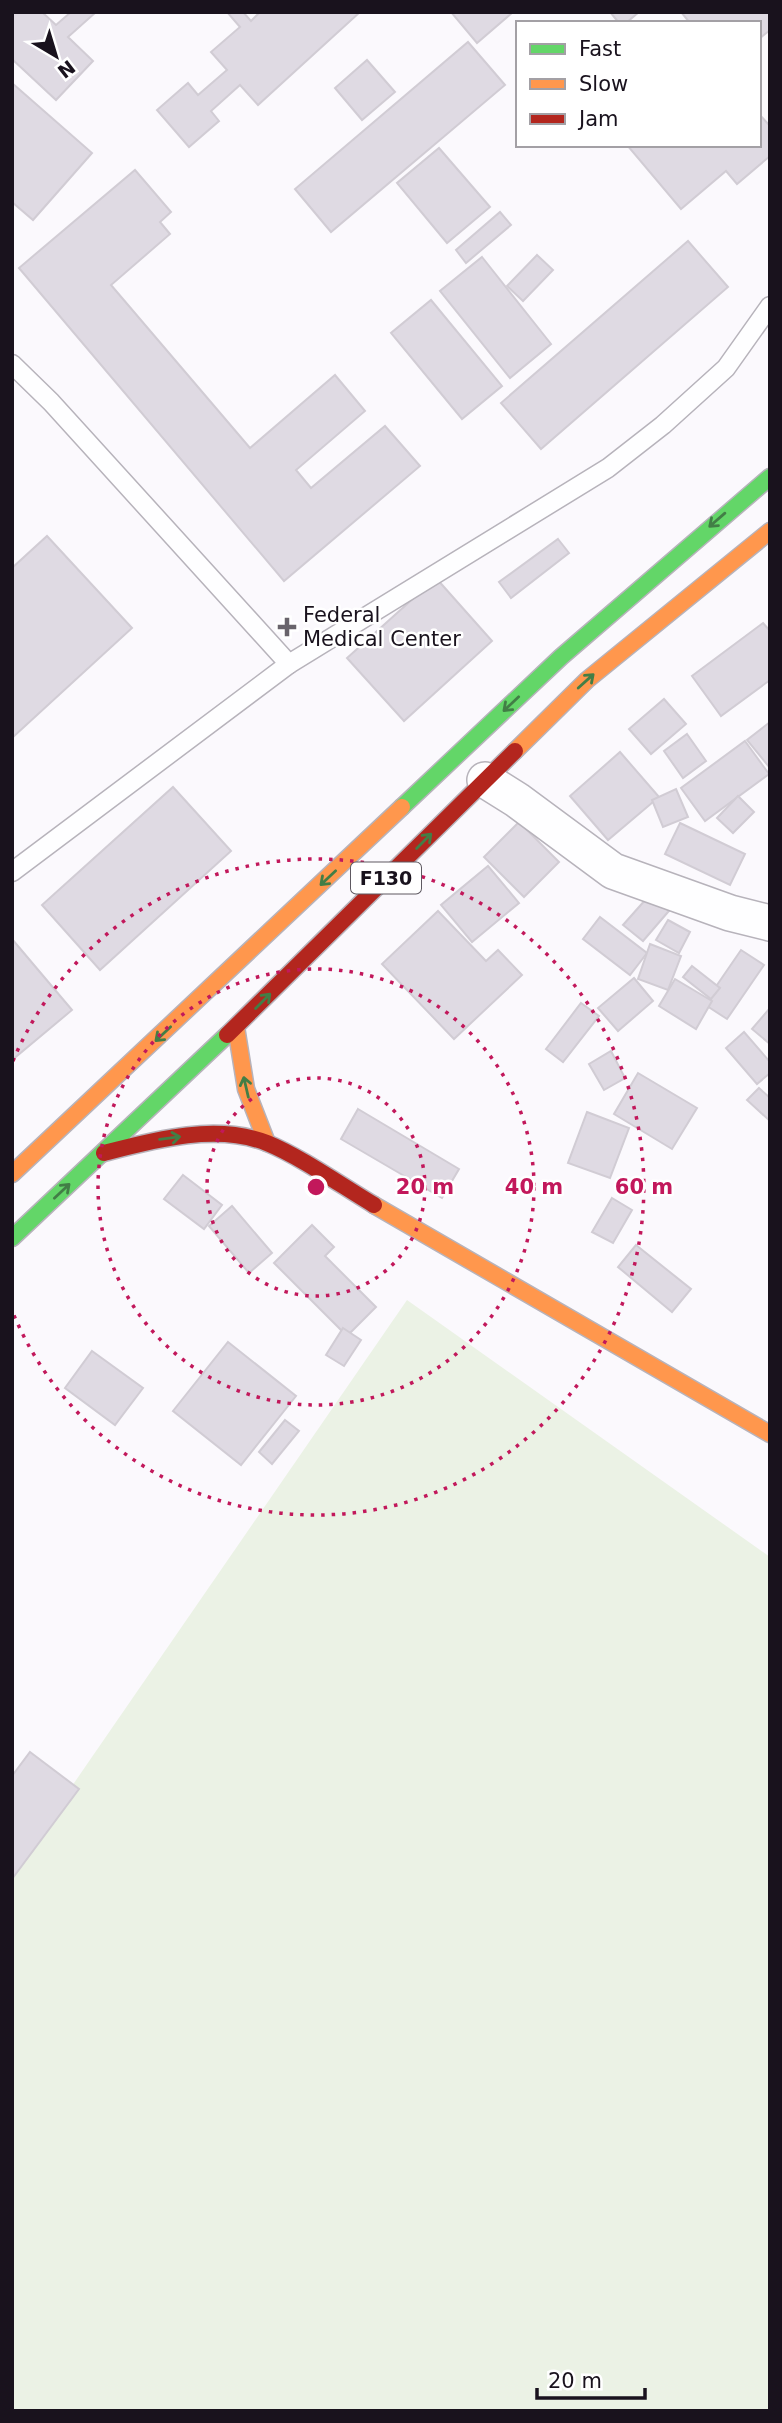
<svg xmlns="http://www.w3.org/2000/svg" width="782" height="2423" font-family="'DejaVu Sans',sans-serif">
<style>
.pitch{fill:#ebf2e5}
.building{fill:#dfdae3;stroke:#d1ccd4;stroke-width:2}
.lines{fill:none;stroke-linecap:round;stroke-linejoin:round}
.lane-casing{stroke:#b7b3bb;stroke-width:21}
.street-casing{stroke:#b7b3bb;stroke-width:38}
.fast-casing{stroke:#b7b3bb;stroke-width:19}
.slow-casing{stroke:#b7b3bb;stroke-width:19}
.jam-casing{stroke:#b7b3bb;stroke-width:19}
.lane{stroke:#fefeff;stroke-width:18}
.street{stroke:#fefeff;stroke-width:35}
.fast{stroke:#63d668;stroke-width:16}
.slow{stroke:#ff974d;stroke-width:16}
.jam{stroke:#b3261e;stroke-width:16}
.oneway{stroke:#427e46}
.ring{fill:none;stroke:#c2185b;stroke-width:3.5;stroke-dasharray:3.5 7}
.poi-dot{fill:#68636b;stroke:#fff;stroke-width:2.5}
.labels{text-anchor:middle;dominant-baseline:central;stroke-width:5;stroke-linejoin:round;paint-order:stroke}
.shield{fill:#fff;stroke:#5e5961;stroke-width:2}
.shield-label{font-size:19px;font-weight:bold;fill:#19121d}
.poi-label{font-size:21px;fill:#19121d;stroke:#fff;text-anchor:start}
.centre{fill:#c2185b;stroke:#fff;stroke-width:3.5}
.ring-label{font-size:21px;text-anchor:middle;font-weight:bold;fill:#c2185b;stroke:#fff;stroke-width:5;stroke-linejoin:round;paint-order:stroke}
</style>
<rect width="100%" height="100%" fill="#fbf9fd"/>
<path class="pitch" d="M407,1300L770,1557V2411H12V1873Z"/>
<g class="building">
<path d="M13,12H42L56,25L71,12H96L68,37L93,61L56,100L12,59Z"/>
<path d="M227,12H243L251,21L260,12H360L258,105L240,85L211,111L219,121L189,147L157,110L188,83L198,95L227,70L211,52L240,27Z"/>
<path d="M451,12H513L477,43Z"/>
<path d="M610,12H639L626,23H619Z"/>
<path d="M681,12H770V30L759,39V23H690Z"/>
<path d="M468,42L505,85L331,232L295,189Z"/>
<path d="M367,60L395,92L362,120L335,88Z"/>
<path d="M12,83L92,153L33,220L12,202Z"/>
<path d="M759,114L770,126V156L737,184L726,171L681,209L627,145H759Z"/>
<path d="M439,148L490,207L447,243L397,183Z"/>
<path d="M135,170L171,212L160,222L170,234L111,285L250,448L335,375L365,411L296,470L311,488L385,426L420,466L284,581L19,268Z"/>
<path d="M500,212L511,225L466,263L456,250Z"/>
<path d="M688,241L728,287L541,449L501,403Z"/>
<path d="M537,255L553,270L523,301L507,286Z"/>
<path d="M482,257L551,344L510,378L440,291Z"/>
<path d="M431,300L502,386L462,419L391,333Z"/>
<path d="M47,536L132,628L12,738V568Z"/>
<path d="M558,539L569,553L511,598L499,582Z"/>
<path d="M436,578L492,641L404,721L347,658Z"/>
<path d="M763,623L770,631V680L721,716L692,676Z"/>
<path d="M664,699L686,724L651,754L629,729Z"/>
<path d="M770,722V768L747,740Z"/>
<path d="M687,734L706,761L683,778L664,751Z"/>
<path d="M745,741L769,774L705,821L681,788Z"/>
<path d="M620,752L659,797L608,840L570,796Z"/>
<path d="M173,787L231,851L100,970L42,905Z"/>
<path d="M676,789L688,817L663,827L652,800Z"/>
<path d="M738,796L754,812L733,833L717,818Z"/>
<path d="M519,822L559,862L524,897L484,857Z"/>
<path d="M680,823L745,854L730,885L665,854Z"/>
<path d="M488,866L519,903L472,942L441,905Z"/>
<path d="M655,889L674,905L643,941L623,925Z"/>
<path d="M438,911L486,961L498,950L522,975L454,1039L382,964Z"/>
<path d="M600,917L647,953L630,975L583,939Z"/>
<path d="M668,920L690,932L679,953L656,940Z"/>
<path d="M12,939L72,1010L12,1060Z"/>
<path d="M650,944L681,956L668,990L638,979Z"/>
<path d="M741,950L764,965L727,1019L704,1004Z"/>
<path d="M692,966L720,988L711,999L683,977Z"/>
<path d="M634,978L653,1001L618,1031L598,1008Z"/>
<path d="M675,979L712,1001L696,1029L659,1006Z"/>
<path d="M581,1003L599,1016L563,1062L546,1049Z"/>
<path d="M770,1008V1044L752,1029Z"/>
<path d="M744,1032L770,1062V1073L757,1084L726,1048Z"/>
<path d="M611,1051L625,1078L604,1090L589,1064Z"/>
<path d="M638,1073L697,1108L672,1149L614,1114Z"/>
<path d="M759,1088L770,1098V1121L747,1100Z"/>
<path d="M358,1109L459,1169L442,1198L341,1139Z"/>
<path d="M587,1112L629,1128L610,1178L568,1163Z"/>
<path d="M183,1175L222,1205L204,1229L164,1199Z"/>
<path d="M612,1198L632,1210L613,1243L592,1232Z"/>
<path d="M232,1206L272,1253L249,1273L209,1226Z"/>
<path d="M312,1225L334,1247L325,1256L376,1307L347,1336L274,1263Z"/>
<path d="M636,1245L691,1289L672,1312L618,1267Z"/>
<path d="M343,1328L361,1340L344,1366L326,1355Z"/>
<path d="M228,1342L296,1396L241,1465L173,1411Z"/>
<path d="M92,1351L143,1388L115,1425L65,1388Z"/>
<path d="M285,1420L299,1431L272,1464L259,1452Z"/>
<path d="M30,1752L79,1789L12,1879V1776Z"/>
</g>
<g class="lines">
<defs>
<g id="lane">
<path d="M12,364L51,402L289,664L608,468L663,425L726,368L770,306"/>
<path d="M12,872L289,664"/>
</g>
<path id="street" d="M485,780L517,800L613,871L730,913L770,923"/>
<g id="fast">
<path d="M402,807L561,657L770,477"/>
<path d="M12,1238L227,1035"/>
</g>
<g id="slow">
<path d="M515,751L587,680L770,531"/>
<path d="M236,1027L246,1089L267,1143"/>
<path d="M12,1174L402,807"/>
<path d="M374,1205L770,1434"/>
</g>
<g id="jam">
<path d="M227,1035L515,751"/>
<path d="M104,1153C154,1140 216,1123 267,1143C301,1157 342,1186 374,1205"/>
</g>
</defs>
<use href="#lane" class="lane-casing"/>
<use href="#street" class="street-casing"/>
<use href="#fast" class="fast-casing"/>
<use href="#slow" class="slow-casing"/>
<use href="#jam" class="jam-casing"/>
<use href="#lane" class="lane"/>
<use href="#street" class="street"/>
<use href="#fast" class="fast"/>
<use href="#slow" class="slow"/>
<use href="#jam" class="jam"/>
</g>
<defs><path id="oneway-shaft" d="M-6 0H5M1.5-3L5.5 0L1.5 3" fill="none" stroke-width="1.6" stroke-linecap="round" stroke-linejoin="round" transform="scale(1.75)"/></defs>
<g class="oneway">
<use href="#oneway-shaft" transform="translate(717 520) rotate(139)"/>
<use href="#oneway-shaft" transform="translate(586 681) rotate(-42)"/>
<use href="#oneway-shaft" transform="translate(511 704) rotate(137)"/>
<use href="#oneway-shaft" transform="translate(424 841) rotate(-45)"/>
<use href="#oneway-shaft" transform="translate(328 878) rotate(137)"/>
<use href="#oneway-shaft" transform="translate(263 1001) rotate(-45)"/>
<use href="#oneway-shaft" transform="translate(163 1034) rotate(137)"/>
<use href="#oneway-shaft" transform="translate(246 1087) rotate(-103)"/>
<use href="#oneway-shaft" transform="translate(170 1138) rotate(-7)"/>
<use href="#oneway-shaft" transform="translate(62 1191) rotate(-43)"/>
</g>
<g class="ring">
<circle cx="316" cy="1187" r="109"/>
<circle cx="316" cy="1187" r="218"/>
<path d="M13 1061A328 328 0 1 1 13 1313"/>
</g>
<path class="poi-dot" d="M283.5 616.5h7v7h7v7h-7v7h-7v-7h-7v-7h7z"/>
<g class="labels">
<rect class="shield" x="351" y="862.5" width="70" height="31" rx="5"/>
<g class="shield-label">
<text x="386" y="878">F130</text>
</g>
<g class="poi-label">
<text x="303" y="615">Federal<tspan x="303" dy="24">Medical Center</tspan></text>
</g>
</g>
<circle cx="316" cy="1187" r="10" class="centre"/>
<g class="ring-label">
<text x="425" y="1194">20 m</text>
<text x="534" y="1194">40 m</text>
<text x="644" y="1194">60 m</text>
</g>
<rect width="782" height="2423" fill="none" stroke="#19121d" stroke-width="28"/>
<rect x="516" y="21" width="245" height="126" fill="#ffffff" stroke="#a3a0a5" stroke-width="2"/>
<rect x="530" y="44" width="35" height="10" fill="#63d668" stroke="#a3a0a5" stroke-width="2"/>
<text x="579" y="56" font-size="21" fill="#19121d">Fast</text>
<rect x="530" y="79" width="35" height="10" fill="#ff974d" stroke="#a3a0a5" stroke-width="2"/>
<text x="579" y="91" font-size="21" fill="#19121d">Slow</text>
<rect x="530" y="114" width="35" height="10" fill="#b3261e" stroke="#a3a0a5" stroke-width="2"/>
<text x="579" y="126" font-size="21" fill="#19121d">Jam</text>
<g transform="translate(56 56) rotate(142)" stroke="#ffffff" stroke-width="5" paint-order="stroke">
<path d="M0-5L12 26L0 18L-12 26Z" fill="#19121d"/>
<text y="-10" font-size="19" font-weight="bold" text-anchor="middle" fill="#19121d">N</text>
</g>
<path d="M537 2388v10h108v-10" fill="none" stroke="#19121d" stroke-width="3.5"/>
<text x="548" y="2388" font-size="21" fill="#19121d" stroke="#ffffff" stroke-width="5" paint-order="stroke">20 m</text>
</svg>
